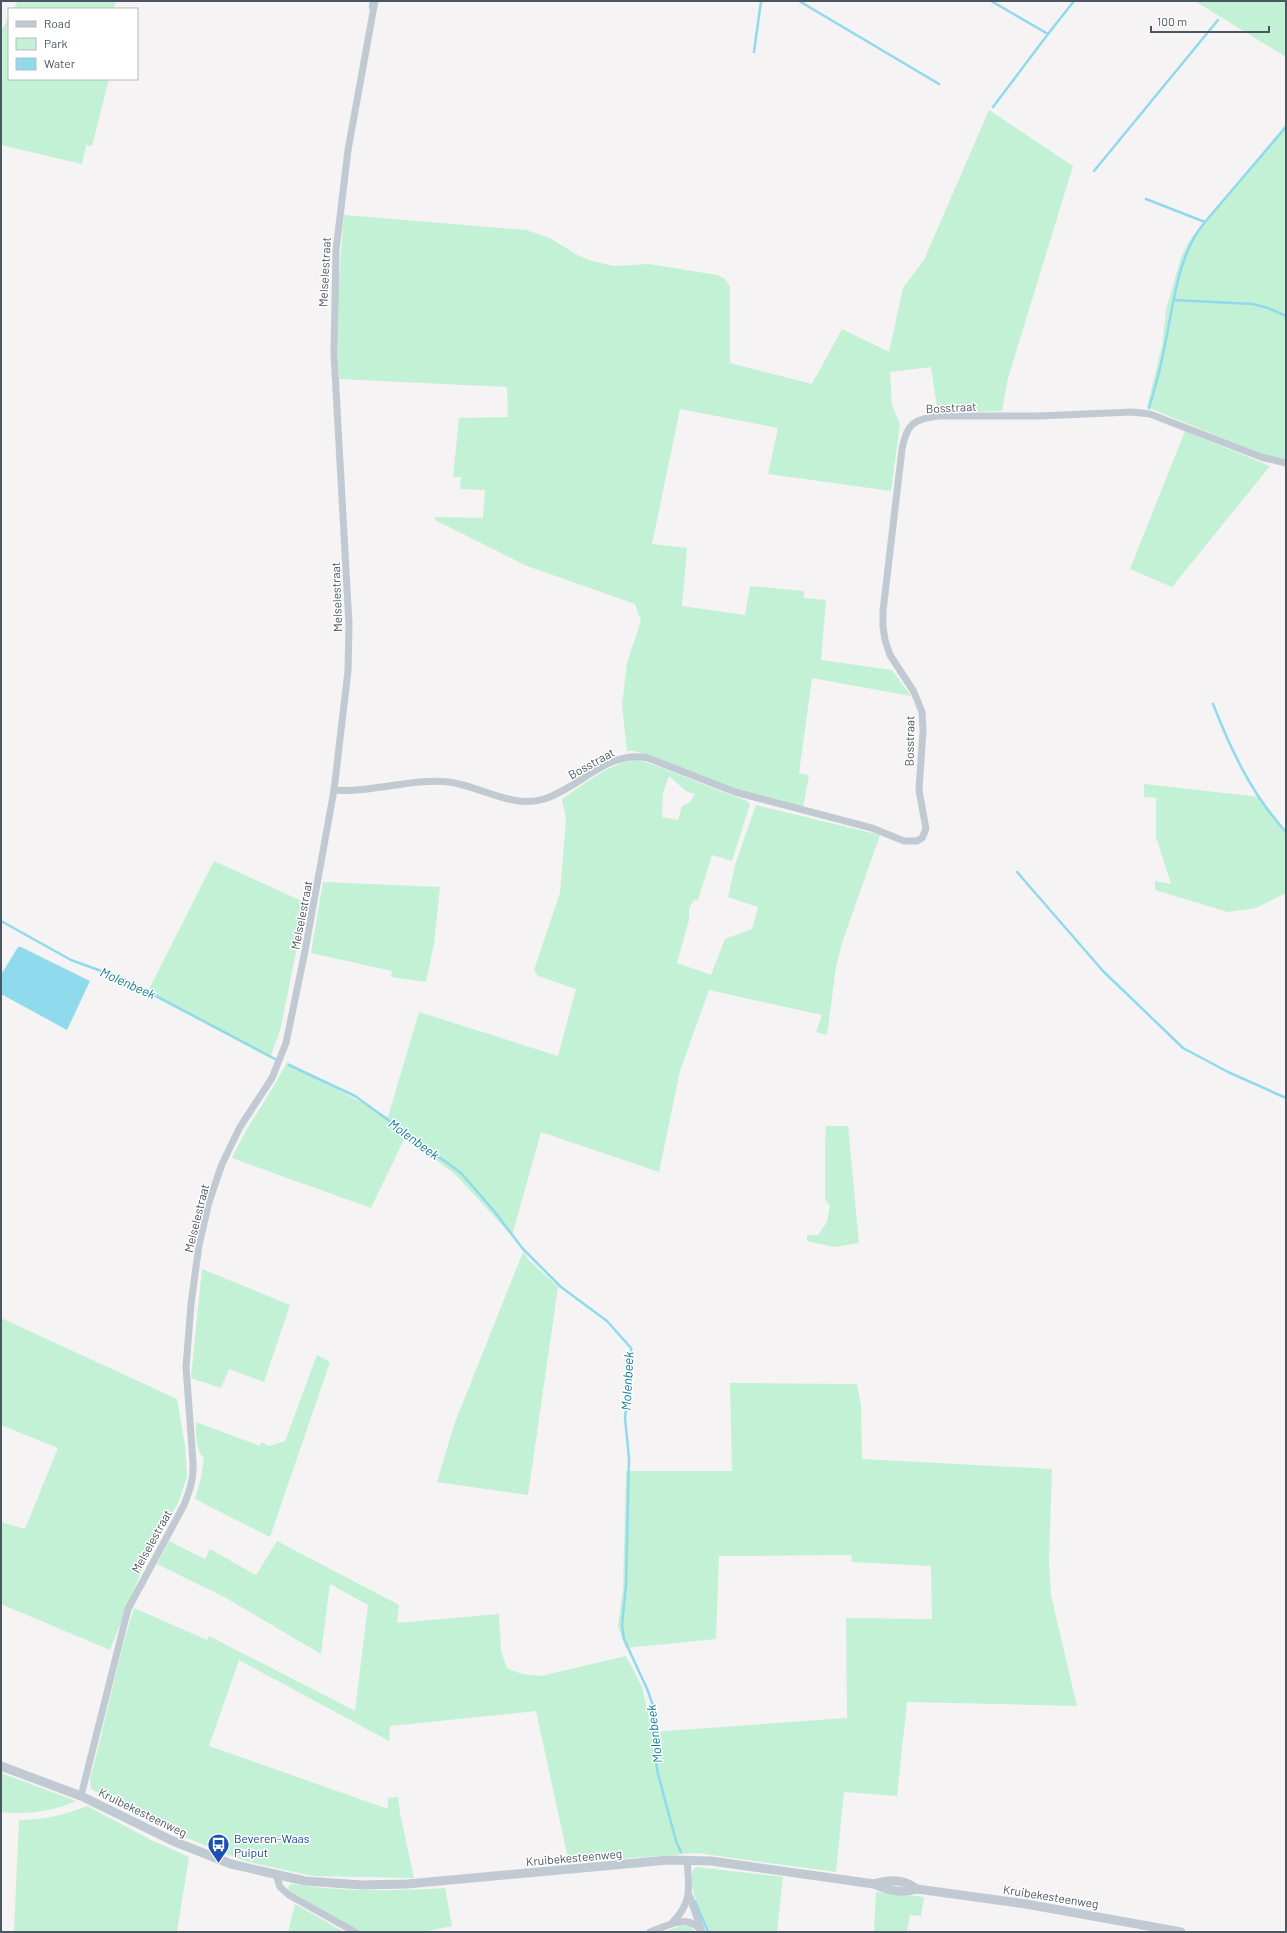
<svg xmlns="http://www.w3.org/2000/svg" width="1287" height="1933" font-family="Barlow,sans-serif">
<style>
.green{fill:#c3f1d5;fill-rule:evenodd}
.water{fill:#90daee}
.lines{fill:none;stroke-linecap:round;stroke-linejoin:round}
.stream{stroke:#90daee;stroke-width:2.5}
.minor{stroke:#c1cad2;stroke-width:7}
.tertiary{stroke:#c1cad2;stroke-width:9}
.labels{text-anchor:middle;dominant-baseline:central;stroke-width:3;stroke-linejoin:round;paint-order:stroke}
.street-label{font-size:12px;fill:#4a5661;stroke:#fff}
.transit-label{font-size:12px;fill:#164399;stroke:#fff;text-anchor:start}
.water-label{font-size:13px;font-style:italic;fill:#0c7c9b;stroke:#fff}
</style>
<rect width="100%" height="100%" fill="#f5f3f3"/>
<g class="green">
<path d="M18,1H116L114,9H13Z"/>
<path d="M1195,1H1286V57Z"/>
<path d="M9,17V79H109L92,146L86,145L82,164L1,145V31Z"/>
<path d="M989,110L1073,166L1008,378L1002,411L938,413L931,367L890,372L892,405L900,424L891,491L768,474L778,428L680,409L652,544L687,548L682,606L745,615L750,586L804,591V598L826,600L821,660L892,670L911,696L812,678L799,773L809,775L803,808L755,797L647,755L634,751H627L622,705L627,663L641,621L635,604L527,566L435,520V517L483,518L485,490L460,489L461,477H453L459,418L508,417L507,387L339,379L336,313L344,215L526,230L550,238L577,255L592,261L614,266L649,264L717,275L725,279L730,287V363L812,384L842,329L889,352L903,288L924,260Z"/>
<path d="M1286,124V459L1263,455L1147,407L1162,346L1166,310L1181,257L1191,238Z"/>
<path d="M1185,431L1270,466L1172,587L1130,569Z"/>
<path d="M636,759C674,771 710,788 747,801L750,804L732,861L712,855L698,900H694L689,909V920L677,963L711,975L725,939L752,929L758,907L728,897L736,862L756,805L880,835L843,940L836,967L827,1035L816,1032L822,1015L709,990L680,1071L659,1172L541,1132L512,1236L455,1174L405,1137L371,1208L232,1158C247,1124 271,1095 287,1062L388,1117L419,1012L558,1056L576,989L538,976L534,970L560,893L566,819L562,799C586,783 607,765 636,759ZM669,776L686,791L695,794L690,802L682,806L678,820L662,817L663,793Z"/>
<path d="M1144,784L1260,797L1286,831V893L1256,908L1228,912L1155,890V881L1171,884L1156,837V798L1144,797Z"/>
<path d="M214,861L306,903L280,1031L270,1058L147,993Z"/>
<path d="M323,882L440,887L434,944L426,982L391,977L392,971L311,953Z"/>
<path d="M826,1126H848L859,1243L834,1247L807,1241V1235H818L827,1222L830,1206L825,1199V1145Z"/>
<path d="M523,1252L529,1260L558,1287L528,1495L437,1482L454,1425Z"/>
<path d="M202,1269L290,1305L264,1382L229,1369L221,1388L191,1378Z"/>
<path d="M1,1318L177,1399L185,1446L187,1477L178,1503L144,1565L110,1650L1,1604V1522L25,1529L58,1448L1,1425Z"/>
<path d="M317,1355L330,1362L270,1537L195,1499L201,1478L204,1458C195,1449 196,1433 196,1422L260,1446L261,1442L269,1446L285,1441Z"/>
<path d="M730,1383L857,1384L861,1406L862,1459L1052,1469L1049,1562L1051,1595L1077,1706L907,1702L897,1796L844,1792L836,1872L697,1853L569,1863L536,1711L390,1726L389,1741L239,1660L209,1746L388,1809V1798L398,1797L400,1813L414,1878L313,1876L244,1861L177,1834L91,1789L90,1779C106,1722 116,1664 134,1608L207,1640L209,1636L355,1711L368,1605L330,1584L321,1654L226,1598L157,1564L169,1541L205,1559L210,1549L256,1575L277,1541L399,1605L397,1623L499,1614L501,1651L507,1668L522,1674L541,1676L626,1656L642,1687L652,1732L847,1718L846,1618L932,1619L931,1566L852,1562L851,1555L719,1556L716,1639L626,1648L618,1627L623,1587L626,1471H732Z"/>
<path d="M1,1773L76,1801C53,1811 26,1815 1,1812Z"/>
<path d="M87,1806L151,1840L189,1857L177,1932H14L19,1820C43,1820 64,1815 87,1806Z"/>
<path d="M696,1867L783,1877L777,1932H709C704,1919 682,1877 696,1867Z"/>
<path d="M291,1884C344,1892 392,1891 445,1888L452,1926L423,1932H360L344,1922L290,1892L288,1887Z"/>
<path d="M876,1892L924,1897L921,1916L910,1915L907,1932H874Z"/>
<path d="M295,1904L344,1932H288Z"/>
<path d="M680,1926H690L696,1932H664Z"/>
</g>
<path class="water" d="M18,947H21L90,981L67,1030L1,994V975Z"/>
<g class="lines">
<g class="stream">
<path d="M799,1L939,84"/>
<path d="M991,1L1048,34L1074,1"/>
<path d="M370,8L371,1"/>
<path d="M754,52L761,1"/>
<path d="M993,107L1048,34"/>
<path d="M1094,171L1218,20"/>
<path d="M1146,199L1205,222L1286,127"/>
<path d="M1174,300L1253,304L1268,308L1286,316"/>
<path d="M1149,408C1154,390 1160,372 1163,354C1173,311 1176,256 1205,222"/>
<path d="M1213,704C1231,750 1252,795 1286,832"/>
<path d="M1017,872L1103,971L1183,1048L1228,1072L1286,1098"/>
<path d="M1,921L71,960L126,980L275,1059"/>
<path d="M289,1065L355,1096L461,1173L494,1211L523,1249L561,1287L607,1321L631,1348L632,1357L625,1418L629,1458L626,1585L622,1625L624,1639L648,1691L653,1706L655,1756L658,1774L676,1841L681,1852"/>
<path d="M695,1901L708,1932"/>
</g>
<g class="minor">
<path d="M334,790C373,793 411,778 449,782C480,786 513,809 544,799C580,788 608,749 648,758L735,792L872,828L904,841H917L922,838L926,829L919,790L923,731L922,712L914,692L890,655L885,640L883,627V611L902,449C907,423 914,419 939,416H1038L1132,412L1150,414L1261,457L1286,463"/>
<path d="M81,1796L128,1609L184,1505C190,1490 194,1478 193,1462L186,1367L191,1304L199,1245L209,1202L222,1164L240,1127L272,1078L286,1043L305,951L334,790L348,671L349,624L334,354L336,250L348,150L375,1"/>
<path d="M276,1875L280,1887L289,1895L355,1932"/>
<path d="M690,1897L701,1929"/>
<path d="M672,1923C693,1902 689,1887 687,1860"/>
<path d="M650,1932C667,1926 689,1912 702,1932"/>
</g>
<g class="tertiary">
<path d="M1,1766L81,1796L173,1841L231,1864L305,1881L362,1885L407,1884L669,1860L711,1861L874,1884C888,1890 901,1894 917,1889L1026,1904L1181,1932"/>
<path d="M874,1884C889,1879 904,1879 917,1889"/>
</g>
</g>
<defs>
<symbol id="bus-pin" viewBox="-11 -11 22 30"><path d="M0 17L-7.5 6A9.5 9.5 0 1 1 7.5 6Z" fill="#1a4fb4" stroke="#fff"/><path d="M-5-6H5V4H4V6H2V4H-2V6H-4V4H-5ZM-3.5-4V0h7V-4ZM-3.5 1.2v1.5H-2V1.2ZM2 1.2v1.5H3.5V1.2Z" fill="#fff"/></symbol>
</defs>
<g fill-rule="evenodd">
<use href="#bus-pin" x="206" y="1832" width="25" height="34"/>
</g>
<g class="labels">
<g class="street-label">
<text transform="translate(324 272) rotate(-87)">Melselestraat</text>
<text transform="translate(951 407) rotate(-3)">Bosstraat</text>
<text transform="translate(336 597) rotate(-92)">Melselestraat</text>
<text transform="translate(909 741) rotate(-89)">Bosstraat</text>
<text transform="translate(591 763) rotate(-29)">Bosstraat</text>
<text transform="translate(301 915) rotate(-79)">Melselestraat</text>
<text transform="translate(196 1218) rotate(-76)">Melselestraat</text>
<text transform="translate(151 1541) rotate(-61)">Melselestraat</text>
<text transform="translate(143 1812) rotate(26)">Kruibekesteenweg</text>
<text transform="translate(574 1857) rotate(-5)">Kruibekesteenweg</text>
<text transform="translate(1051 1896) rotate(9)">Kruibekesteenweg</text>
</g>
<g class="transit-label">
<text x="234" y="1838">Beveren-Waas<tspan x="234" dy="14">Puiput</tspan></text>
</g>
<g class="water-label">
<text transform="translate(128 983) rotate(24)">Molenbeek</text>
<text transform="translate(414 1139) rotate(36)">Molenbeek</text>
<text transform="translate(627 1381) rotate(-87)">Molenbeek</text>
<text transform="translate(654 1734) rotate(-97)">Molenbeek</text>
</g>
</g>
<rect width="1287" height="1933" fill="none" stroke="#4a5661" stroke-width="4"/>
<rect x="8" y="8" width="130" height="72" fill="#ffffff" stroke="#b7bbc0"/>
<rect x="16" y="21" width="20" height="6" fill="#c1cad2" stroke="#b7bbc0"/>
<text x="44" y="28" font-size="12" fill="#4a5661">Road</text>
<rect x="16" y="38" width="20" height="12" fill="#c3f1d5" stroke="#b7bbc0"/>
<text x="44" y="48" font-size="12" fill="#4a5661">Park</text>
<rect x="16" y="58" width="20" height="12" fill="#90daee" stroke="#b7bbc0"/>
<text x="44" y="68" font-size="12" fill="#4a5661">Water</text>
<path d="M1151 26v6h118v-6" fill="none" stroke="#4a5661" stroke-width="2"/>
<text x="1157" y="26" font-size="12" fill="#4a5661" stroke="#ffffff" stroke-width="3" paint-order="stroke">100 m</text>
</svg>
